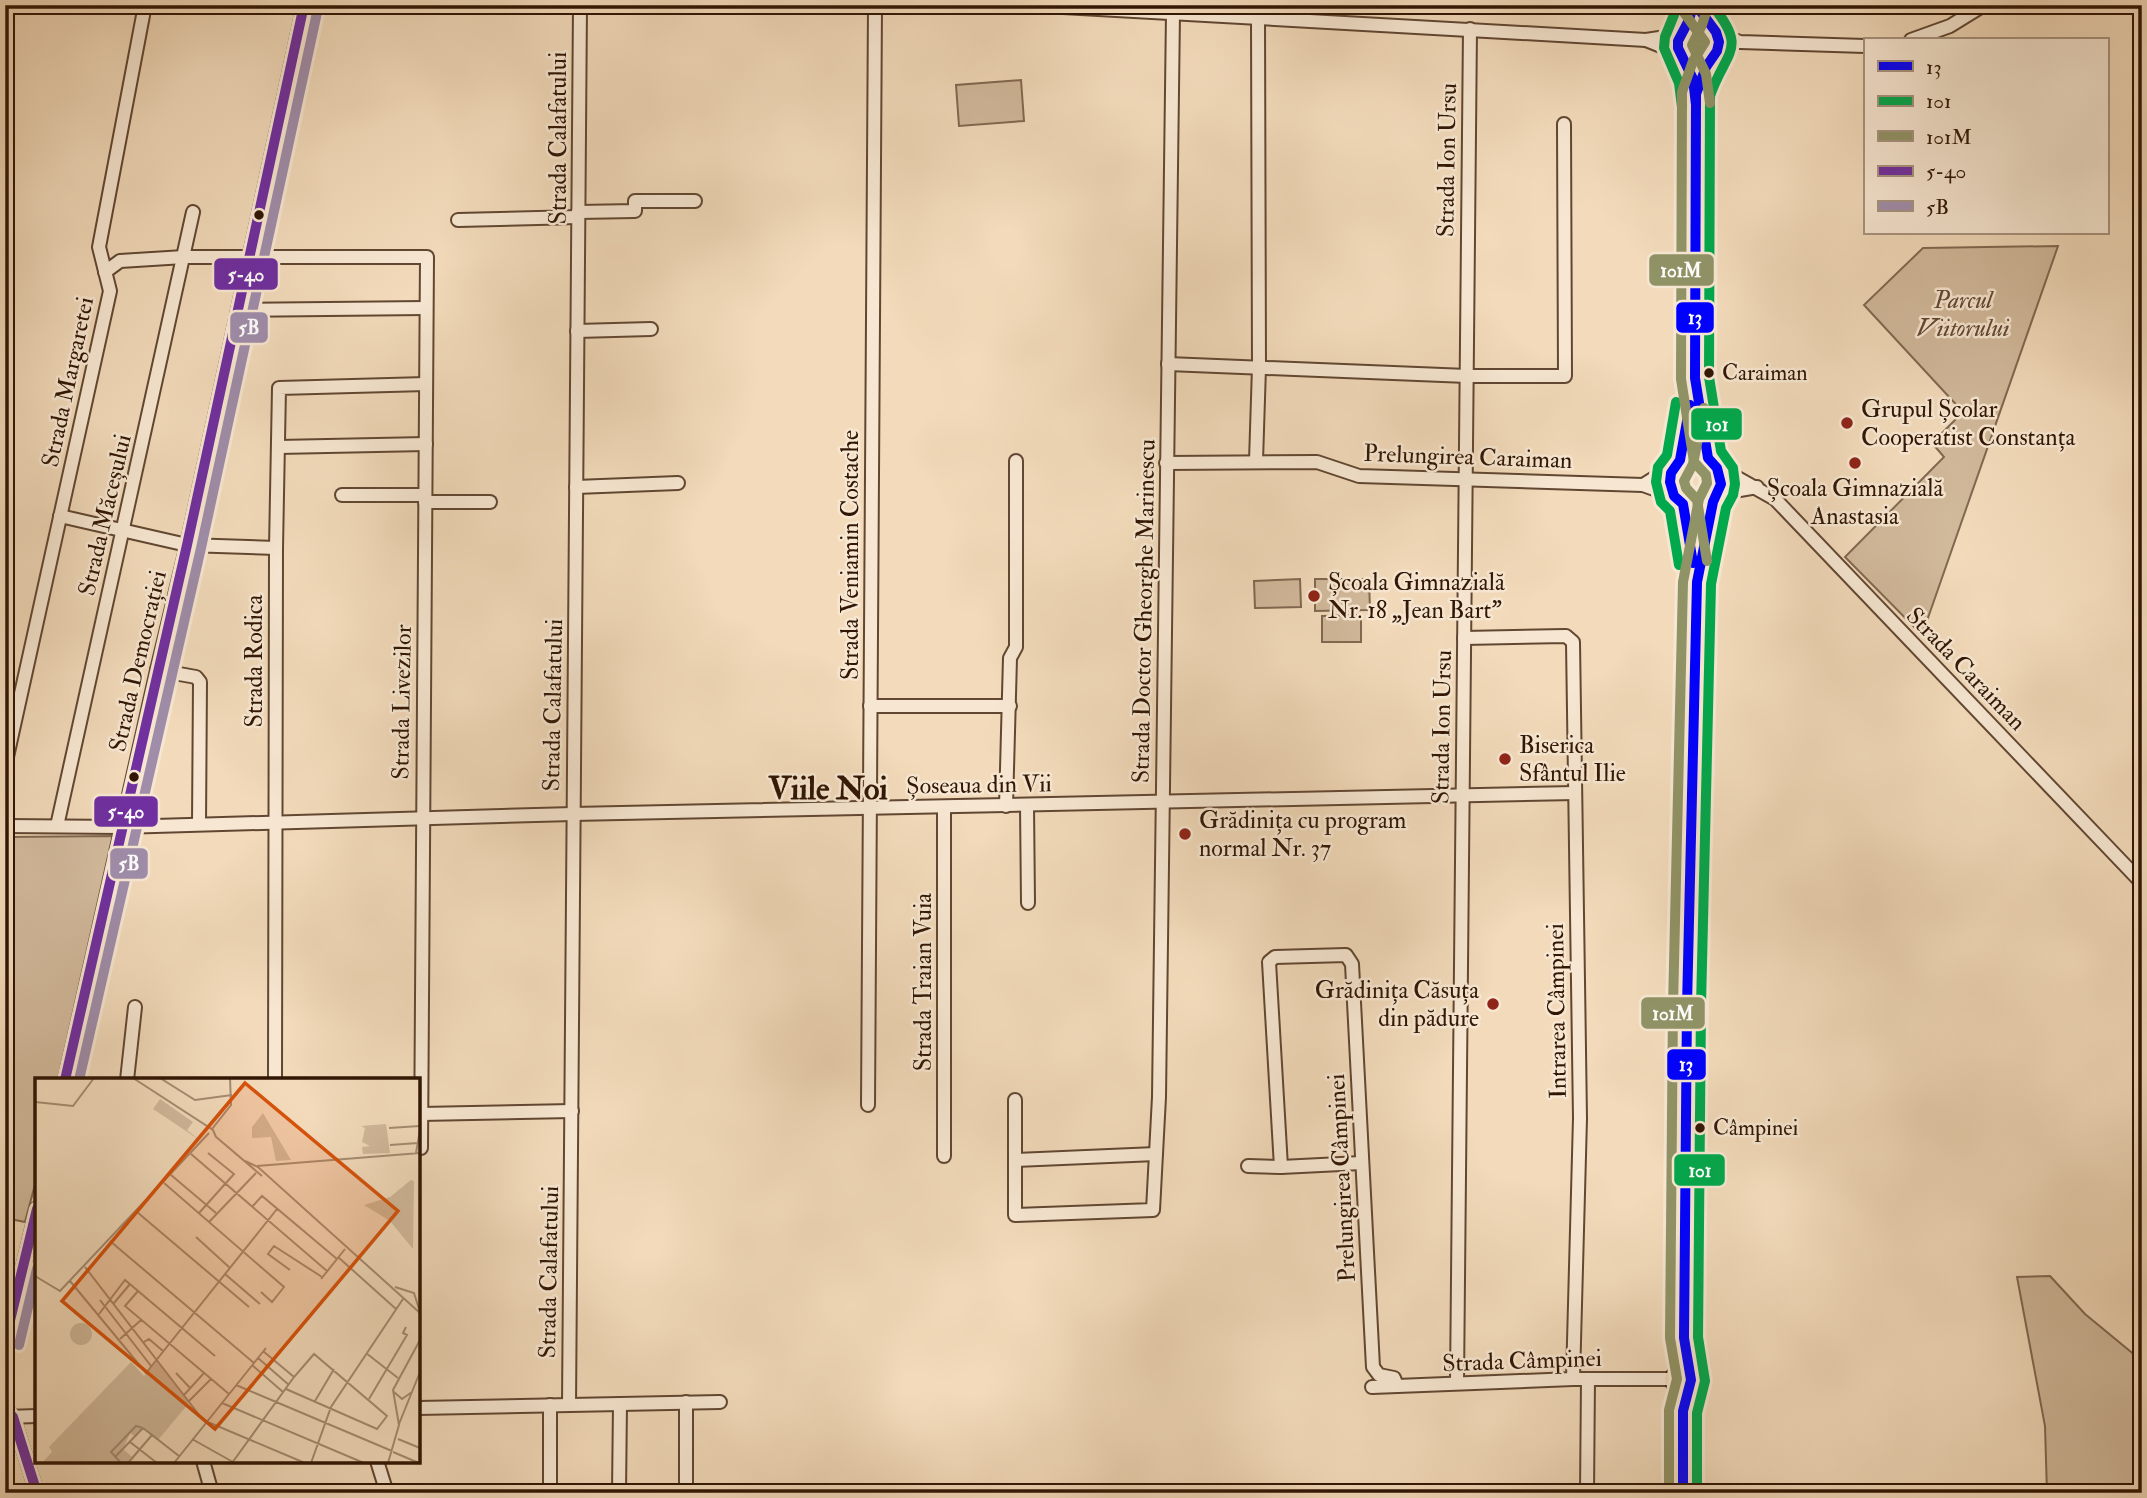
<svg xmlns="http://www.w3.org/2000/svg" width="2147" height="1498" font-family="'IM FELL Double Pica',serif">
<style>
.green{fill:#d1b99b;stroke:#816850;stroke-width:2}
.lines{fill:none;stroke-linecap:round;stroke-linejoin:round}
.minor-casing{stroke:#614732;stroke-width:16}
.major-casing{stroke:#311604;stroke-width:19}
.minor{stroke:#f7e7d2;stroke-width:12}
.major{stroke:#f2daba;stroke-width:16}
.bus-1-casing{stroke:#f7e7d2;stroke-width:16}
.bus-2-casing{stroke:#f7e7d2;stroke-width:16}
.bus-3-casing{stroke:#f7e7d2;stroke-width:16}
.bus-4-casing{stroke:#f7e7d2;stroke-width:16}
.bus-5-casing{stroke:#f7e7d2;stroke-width:16}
.bus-1{stroke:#00f;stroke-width:10}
.bus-2{stroke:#02a84c;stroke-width:10}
.bus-3{stroke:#909366;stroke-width:10}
.bus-4{stroke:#7030a0;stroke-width:10}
.bus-5{stroke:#9f8daa;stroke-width:10}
.bus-dot{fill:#311604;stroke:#f7e7d2;stroke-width:2.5}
.poi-dot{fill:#8f2418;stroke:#f7e7d2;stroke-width:2.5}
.labels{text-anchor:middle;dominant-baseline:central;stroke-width:5;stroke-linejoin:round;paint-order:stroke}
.bus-label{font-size:22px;fill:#311604;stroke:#f7e7d2;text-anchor:start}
.street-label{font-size:24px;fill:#311604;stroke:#f7e7d2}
.park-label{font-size:24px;font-style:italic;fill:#614731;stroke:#f7e7d2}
.poi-label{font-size:24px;fill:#311604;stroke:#f7e7d2;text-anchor:start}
.district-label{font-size:32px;font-weight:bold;fill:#311604;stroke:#f7e7d2}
.inset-road{fill:none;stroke:#a58c71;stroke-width:2}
.view{fill:#d6520b;fill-opacity:0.15;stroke:#d6520b;stroke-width:3.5}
.inset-edge{fill:none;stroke:#311604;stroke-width:3.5}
.line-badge{stroke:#f7e7d2;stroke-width:2.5}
.badge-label{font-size:19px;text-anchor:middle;font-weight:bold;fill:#fff}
</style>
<rect width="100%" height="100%" fill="#f2daba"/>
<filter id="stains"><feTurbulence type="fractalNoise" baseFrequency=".00286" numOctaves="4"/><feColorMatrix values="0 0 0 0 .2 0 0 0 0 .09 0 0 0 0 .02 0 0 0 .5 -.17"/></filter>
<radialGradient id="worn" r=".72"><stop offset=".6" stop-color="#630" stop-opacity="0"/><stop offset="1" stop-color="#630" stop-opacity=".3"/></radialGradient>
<g class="green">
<path d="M1021,80L1024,121L959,126L956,85Z"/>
<path d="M2058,246L1922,635L1845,557L1944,457L1932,443L1963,412L1864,305L1923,248Z"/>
<path d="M1300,579L1301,607L1255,608L1254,581Z"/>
<path d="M1315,579H1369L1370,610L1315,611Z"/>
<path d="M1361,615V642H1322V616Z"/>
<path d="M114,836L61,1080H37V1177L25,1222L5,1218V837Z"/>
<path d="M2050,1276L2085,1314L2142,1361V1493H2047L2045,1426L2017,1277Z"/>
</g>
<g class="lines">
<defs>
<g id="minor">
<path d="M1027,5L1646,40L1679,35"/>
<path d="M1717,34L1740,42L1865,46"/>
<path d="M1646,40L1681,54"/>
<path d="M1911,40L1950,26L1984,5"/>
<path d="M578,212L635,211V201H695"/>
<path d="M458,220L578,217"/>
<path d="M105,272L120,261L184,257H427L421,1148"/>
<path d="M238,310L426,308"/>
<path d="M577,331L651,329"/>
<path d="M1168,364L1467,376H1565L1564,124"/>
<path d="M278,447L426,444"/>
<path d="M1256,461L1259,367L1258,18"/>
<path d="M1166,463L1317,462L1359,476L1643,485L1674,496"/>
<path d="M1718,467L1775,499L2142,883"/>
<path d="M1643,485L1675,465"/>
<path d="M576,487L678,483"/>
<path d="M342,495H425"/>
<path d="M1718,497L1734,491L1757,487"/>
<path d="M425,502H490"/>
<path d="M60,516L187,545L276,548"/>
<path d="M1464,638L1566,636L1573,642L1580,1118L1573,1379"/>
<path d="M157,670L196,677L200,682L199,824"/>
<path d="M870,706H1010"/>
<path d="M5,766L110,291L99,247L145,5"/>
<path d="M1006,806L1010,658L1016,647V461"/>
<path d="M1027,806L1028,903"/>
<path d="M5,826L121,827L573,814L1575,793"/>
<path d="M57,826L193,212"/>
<path d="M65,1080L157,670L187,545L304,5"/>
<path d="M127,1080L135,1007"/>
<path d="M275,1080L276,548L279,388L426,384"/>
<path d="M1015,1100V1215L1153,1210L1159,1097L1173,13"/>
<path d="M868,1105L875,5"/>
<path d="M421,1114L572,1111"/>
<path d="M944,1156V807"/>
<path d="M1015,1160L1156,1154"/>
<path d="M1248,1166L1281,1167L1361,1163"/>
<path d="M1281,1167L1269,962L1275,957L1346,955L1352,964L1373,1367L1379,1375L1394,1378L1397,1386"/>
<path d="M5,1342L37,1208"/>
<path d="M1457,1383L1470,29"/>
<path d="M1372,1387L1573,1379H1673"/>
<path d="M569,1405L580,5"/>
<path d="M5,1408L13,1417L37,1493"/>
<path d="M418,1408L720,1402"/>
<path d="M6,1417L37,1416"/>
<path d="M203,1461L212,1493"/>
<path d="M377,1461L387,1493"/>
<path d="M550,1493V1405"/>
<path d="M619,1493L620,1404"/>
<path d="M686,1493V1402"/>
<path d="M1587,1493L1588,1379"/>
</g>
<g id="major">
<path d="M1692,63L1681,54L1678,41L1689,20L1693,5"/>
<path d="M1696,94C1699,85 1702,76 1706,67C1712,56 1725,47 1716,32C1710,22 1701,17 1696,5"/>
<path d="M1697,388L1708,458"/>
<circle cx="1696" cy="482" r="26"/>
<path d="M1680,460L1695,378L1696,94L1693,79L1685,59"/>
<path d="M1683,504L1695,573"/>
<path d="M1681,1351L1677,1371L1673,1379L1682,1406"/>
<path d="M1683,1493V1411L1691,1380L1684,1338L1687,1006L1697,582L1713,502"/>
</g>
</defs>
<use href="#minor" class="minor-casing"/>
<use href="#major" class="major-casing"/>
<use href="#minor" class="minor"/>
<use href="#major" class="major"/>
<defs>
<g id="bus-1">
<path d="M1693,5L1689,20L1678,41V48L1693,79L1696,105"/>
<path d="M1690,405L1680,460L1671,473L1670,482L1674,496L1683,504L1693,563"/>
<path d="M1683,1493V1411L1691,1380L1684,1338L1687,1006L1697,582L1713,502L1721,484L1717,468L1708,458L1695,378L1696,94L1706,67L1717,51L1719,42L1716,32L1696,5"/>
</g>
<g id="bus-2">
<path d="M1678,5L1665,37L1664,48L1679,83L1682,107"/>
<path d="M1676,402L1667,455L1658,467L1656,482L1661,502L1670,511L1679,565"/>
<path d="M1697,1493V1413L1705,1381L1698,1337L1701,1006L1711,584L1726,508L1733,495L1735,484L1733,468L1721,451L1709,377L1710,96C1725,51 1749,50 1712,5"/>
</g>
<g id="bus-3">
<path d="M1707,9L1702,25L1692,45L1706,74L1710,103"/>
<path d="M1704,408L1693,464L1684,481L1686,488L1697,500L1707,561"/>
<path d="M1669,1493V1410L1677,1379L1670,1338L1673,1006L1683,582L1699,499L1707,483L1706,475L1694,462L1681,379L1682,92L1693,61L1705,42L1683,11"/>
</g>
<g id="bus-4">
<path d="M65,1080L187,545L304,5"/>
<path d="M5,1341L37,1209"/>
<path d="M5,1408L13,1417L37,1493"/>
</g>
<g id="bus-5">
<path d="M79,1080L201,548L318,8"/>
<path d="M19,1345L37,1269"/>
</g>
</defs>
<use href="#bus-1" class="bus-1-casing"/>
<use href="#bus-2" class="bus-2-casing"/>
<use href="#bus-3" class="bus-3-casing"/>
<use href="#bus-4" class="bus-4-casing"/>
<use href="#bus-5" class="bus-5-casing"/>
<use href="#bus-1" class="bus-1"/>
<use href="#bus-2" class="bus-2"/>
<use href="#bus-3" class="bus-3"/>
<use href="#bus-4" class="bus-4"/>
<use href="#bus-5" class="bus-5"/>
</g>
<g class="bus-dot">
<circle cx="259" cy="215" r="6"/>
<circle cx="1709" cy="373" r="6"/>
<circle cx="134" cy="777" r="6"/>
<circle cx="1700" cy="1128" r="6"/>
</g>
<g class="poi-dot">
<circle cx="1847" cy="423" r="7"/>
<circle cx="1855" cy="463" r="7"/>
<circle cx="1314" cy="596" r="7"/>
<circle cx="1505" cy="759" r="7"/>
<circle cx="1185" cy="834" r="7"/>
<circle cx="1493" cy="1004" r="7"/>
</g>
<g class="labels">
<g class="bus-label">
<text x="1722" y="373">Caraiman</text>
<text x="1713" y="1128">Câmpinei</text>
</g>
<g class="street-label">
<text transform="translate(558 138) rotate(-90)">Strada Calafatului</text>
<text transform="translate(1447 160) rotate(-89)">Strada Ion Ursu</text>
<text transform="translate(68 382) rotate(-78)">Strada Margaretei</text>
<text transform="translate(1468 457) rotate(2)">Prelungirea Caraiman</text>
<text transform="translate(105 515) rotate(-77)">Strada Măceșului</text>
<text transform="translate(850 555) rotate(-90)">Strada Veniamin Costache</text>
<text transform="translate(1144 611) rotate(-89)">Strada Doctor Gheorghe Marinescu</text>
<text transform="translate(138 661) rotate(-77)">Strada Democrației</text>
<text transform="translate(254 661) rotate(-90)">Strada Rodica</text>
<text transform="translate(1966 669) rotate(46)">Strada Caraiman</text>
<text transform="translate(402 702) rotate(-89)">Strada Livezilor</text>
<text transform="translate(553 705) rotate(-89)">Strada Calafatului</text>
<text transform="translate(1442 727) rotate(-89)">Strada Ion Ursu</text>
<text transform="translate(979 785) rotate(-1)">Șoseaua din Vii</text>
<text transform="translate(923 982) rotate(-90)">Strada Traian Vuia</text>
<text transform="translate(1557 1011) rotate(-91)">Intrarea Câmpinei</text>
<text transform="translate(1342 1178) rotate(-93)">Prelungirea Câmpinei</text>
<text transform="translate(549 1272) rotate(-89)">Strada Calafatului</text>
<text transform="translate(1522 1361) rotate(-2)">Strada Câmpinei</text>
</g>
<g class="park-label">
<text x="1963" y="300">Parcul<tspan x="1963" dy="28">Viitorului</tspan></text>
</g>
<g class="poi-label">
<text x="1861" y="409">Grupul Școlar<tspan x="1861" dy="28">Cooperatist Constanța</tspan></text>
<text x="1855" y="488" text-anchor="middle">Școala Gimnazială<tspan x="1855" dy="28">Anastasia</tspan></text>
<text x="1328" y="582">Școala Gimnazială<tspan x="1328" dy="28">Nr. 18 „Jean Bart”</tspan></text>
<text x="1519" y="745">Biserica<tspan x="1519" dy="28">Sfântul Ilie</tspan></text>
<text x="1199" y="820">Grădinița cu program<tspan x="1199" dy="28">normal Nr. 37</tspan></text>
<text x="1479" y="990" text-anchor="end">Grădinița Căsuța<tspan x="1479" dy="28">din pădure</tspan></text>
</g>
<g class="district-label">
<text x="828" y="789">Viile Noi</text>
</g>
</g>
<g transform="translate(35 1078)">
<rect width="385" height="385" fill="#f2daba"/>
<path d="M125,21L158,44L152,52L166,63L118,31ZM228,35L256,82L241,83L236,59L217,60V49ZM351,46L355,75L328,76L327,69L335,68L327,64L330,50L326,48ZM376,102L379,103L378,171L355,143L329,127L355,119ZM35 256a11 11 0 1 1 22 0a11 11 0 1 1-22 0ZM122,283L154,325L123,362L108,349L99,358L95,355L88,371L97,379L92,385H7L17,374L14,369L96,284L109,298Z" fill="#d1b99b"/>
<path class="inset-road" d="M98,0L178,52L181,59M125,0L160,22L197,17M0,24L38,28L59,0M354,50L385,48M177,51L196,27L195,0M180,58L227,98M355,67L383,65M381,75L385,52M156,76L292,193M210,83L223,89L385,235M222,88L385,75M136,97L181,135M129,105L249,209L237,224L226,214M217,129L227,118L302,181M102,134L214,229M164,135L199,96L173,75M174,144L221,95M161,159L195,190M75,163L219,285M303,179L361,231M50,189L168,342L270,385M255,192L233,176L239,168L287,199M190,196L225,226M0,198L25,213L174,55M286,201L310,171M35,203L111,295L242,131M360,209L379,215L384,231M103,213L90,228L194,316M65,222L116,288M79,225L95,206M64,236L90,202L180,278M85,261L106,242M109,264L114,261L128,273M228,273L259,299M331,275L363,300M223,280L254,307M217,287L248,314M141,295L156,311M201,307L357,373M359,314L367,321L377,314M149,317L169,295M334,321L372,257L368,255L371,249M154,323L176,301M280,323L299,291M187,325L329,385M364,346L385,294M108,350L144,378M157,361L198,384M363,361L385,370M95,364L122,385M358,374L384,385M80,379L108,350M86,385L76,374L101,348L108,350M93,385L117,357M139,385L231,270M197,385L259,299L279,276L352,338L342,351L251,311M276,385L296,329L368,221M353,385L364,347L358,312L385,262"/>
<path class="view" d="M210,5L363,133L180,351L27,223Z"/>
<rect width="385" height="385" class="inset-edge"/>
</g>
<g class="line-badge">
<rect x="1648" y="253" width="67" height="34" rx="7" fill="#909366"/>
<rect x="213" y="257" width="66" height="34" rx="7" fill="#7030a0"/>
<rect x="1675" y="301" width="40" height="33" rx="7" fill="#00f"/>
<rect x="229" y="311" width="40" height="33" rx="7" fill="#9f8daa"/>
<rect x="1690" y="407" width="53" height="34" rx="7" fill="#02a84c"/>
<rect x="93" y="795" width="66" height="33" rx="7" fill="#7030a0"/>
<rect x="109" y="847" width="40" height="33" rx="7" fill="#9f8daa"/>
<rect x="1640" y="996" width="66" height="34" rx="7" fill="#909366"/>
<rect x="1666" y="1048" width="41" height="33" rx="7" fill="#00f"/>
<rect x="1673" y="1153" width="53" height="34" rx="7" fill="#02a84c"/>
</g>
<g class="badge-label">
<text x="1681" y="277">101M</text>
<text x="246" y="281">5-40</text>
<text x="1695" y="324">13</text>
<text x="249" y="334">5B</text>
<text x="1717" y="431">101</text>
<text x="126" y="818">5-40</text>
<text x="129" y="870">5B</text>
<text x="1673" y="1020">101M</text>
<text x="1686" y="1071">13</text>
<text x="1700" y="1177">101</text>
</g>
<rect width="2147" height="1498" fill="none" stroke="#f2daba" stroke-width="28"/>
<rect x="7" y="7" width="2133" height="1484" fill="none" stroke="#311604" stroke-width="3.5"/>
<rect x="14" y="14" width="2119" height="1470" fill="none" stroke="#311604" stroke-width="2"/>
<rect x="1864" y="38" width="245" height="196" fill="#f7e7d2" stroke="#a89380" stroke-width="2"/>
<rect x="1878" y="61" width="35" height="10" fill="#0000ff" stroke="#a89380" stroke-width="2"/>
<text x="1926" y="74" font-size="21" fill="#311604">13</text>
<rect x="1878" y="96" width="35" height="10" fill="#02a84c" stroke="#a89380" stroke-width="2"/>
<text x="1926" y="108" font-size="21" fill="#311604">101</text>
<rect x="1878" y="131" width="35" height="10" fill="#909366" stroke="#a89380" stroke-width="2"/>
<text x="1926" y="144" font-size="21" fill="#311604">101M</text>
<rect x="1878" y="166" width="35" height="10" fill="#7030a0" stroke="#a89380" stroke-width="2"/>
<text x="1926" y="178" font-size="21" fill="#311604">5-40</text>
<rect x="1878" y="201" width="35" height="10" fill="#9f8daa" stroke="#a89380" stroke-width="2"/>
<text x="1926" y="214" font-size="21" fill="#311604">5B</text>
<rect width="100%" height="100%" filter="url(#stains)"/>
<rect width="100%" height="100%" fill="url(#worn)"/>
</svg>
